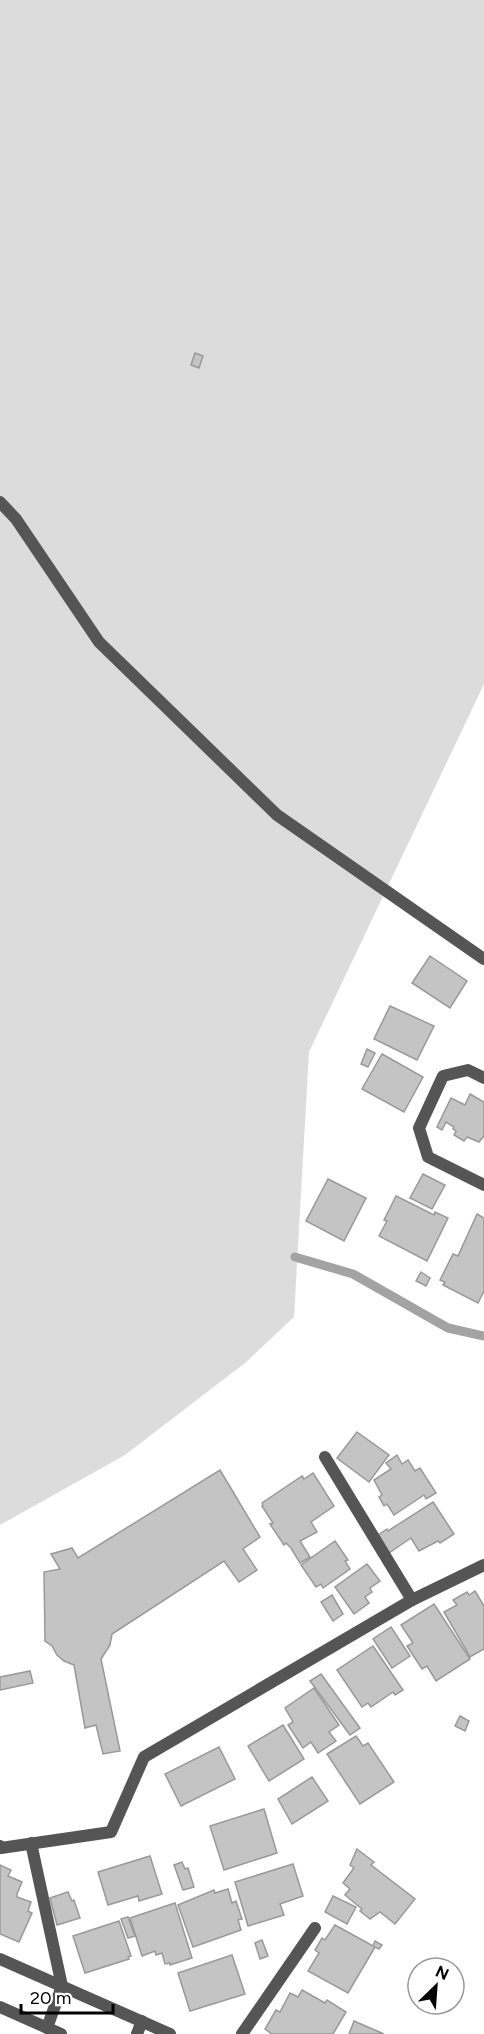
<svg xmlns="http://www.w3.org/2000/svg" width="484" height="2034" font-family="Figtree,sans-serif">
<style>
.green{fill:#dcdcdc}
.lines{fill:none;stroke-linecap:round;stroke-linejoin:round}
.stream{stroke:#a3a3a3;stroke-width:9}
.building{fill:#c4c4c4;stroke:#999;stroke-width:1.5}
.minor{stroke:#555;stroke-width:12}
.tertiary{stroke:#555;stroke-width:12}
</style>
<rect width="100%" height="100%" fill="#fff"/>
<path class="green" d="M0,0H484V684L309,1052L294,1317L245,1363L125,1455L0,1525Z"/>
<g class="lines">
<path class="stream" d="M295,1257L353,1274L448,1328L484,1336"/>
</g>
<g class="building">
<path d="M195,353L203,356L199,368L191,365Z"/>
<path d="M430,956L467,981L450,1008L412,983Z"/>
<path d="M390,1006L434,1026L417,1060L374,1039Z"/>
<path d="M367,1049L375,1053L368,1067L361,1064Z"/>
<path d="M382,1054L423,1077L404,1112L362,1089Z"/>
<path d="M470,1094L484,1102V1136L479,1142L467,1137L464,1141L454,1135L456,1131L453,1129L454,1127L446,1122L442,1130L437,1127L451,1098L465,1105Z"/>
<path d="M423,1174L445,1185L432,1209L410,1198Z"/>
<path d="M328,1179L366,1198L344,1241L306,1221Z"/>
<path d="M396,1196L434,1215L435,1212L448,1218L427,1261L379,1236L387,1221L384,1220Z"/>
<path d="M477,1214L484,1218V1291L478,1303L443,1285L445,1282L440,1280L453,1254L458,1256Z"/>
<path d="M421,1272L430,1278L426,1286L416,1281Z"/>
<path d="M357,1432L389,1455L369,1482L337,1458Z"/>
<path d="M397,1455L402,1464L408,1460L415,1471L420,1468L436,1493L426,1499L424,1495L394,1515L387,1504L384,1506L379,1497L382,1495L374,1480L391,1469L386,1463Z"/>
<path d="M220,1470L260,1537L243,1549L257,1570L239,1582L224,1561L112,1634L110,1645L101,1659L120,1751L103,1754L96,1725L85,1728L74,1665L64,1661L57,1655L52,1646L45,1641L44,1572L60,1569L51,1554L72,1548L78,1558Z"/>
<path d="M313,1473L334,1506L311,1522L317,1532L300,1541L310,1557L300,1563L291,1548L286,1543L284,1545L270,1524L273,1523L262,1506L263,1505L262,1503L302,1476L304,1479Z"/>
<path d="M433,1502L454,1534L440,1543L438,1541L419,1551L411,1538L389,1553L378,1535L387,1529L388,1531Z"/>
<path d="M335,1541L348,1560L345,1561L350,1569L323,1588L321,1584L316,1587L301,1565Z"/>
<path d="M367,1564L380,1581L370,1588L372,1592L365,1597L369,1603L354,1614L335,1587Z"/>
<path d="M475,1591L484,1606V1649L470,1657L444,1612L457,1605L453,1600L467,1592L469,1595Z"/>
<path d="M332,1595L343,1614L333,1621L321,1602Z"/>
<path d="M434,1604L470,1659L436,1681L427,1666L422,1669L407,1646L413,1643L401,1625Z"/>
<path d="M391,1627L410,1656L392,1668L373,1639Z"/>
<path d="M373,1646L403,1690L395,1695L393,1692L371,1707L368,1703L362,1707L337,1670Z"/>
<path d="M30,1671L33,1683L0,1690V1677Z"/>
<path d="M321,1674L360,1728L350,1735L310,1681Z"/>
<path d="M314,1688L339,1725L329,1732L336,1741L318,1753L311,1742L303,1748L288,1725L293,1722L285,1708Z"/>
<path d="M460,1716L469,1721L465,1731L455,1726Z"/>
<path d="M283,1725L304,1759L269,1781L248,1746Z"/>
<path d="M356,1736L363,1746L368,1743L394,1782L360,1804L327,1754Z"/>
<path d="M219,1747L235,1779L181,1806L165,1774Z"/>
<path d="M312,1777L328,1801L292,1824L278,1799Z"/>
<path d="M264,1809L277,1853L224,1870L210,1826Z"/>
<path d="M357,1849L374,1862L371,1865L415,1899L395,1924L380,1912L370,1919L360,1911L362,1909L345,1895L350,1889L343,1883L354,1868L350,1865Z"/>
<path d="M150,1856L162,1894L139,1901L138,1896L108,1905L98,1872Z"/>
<path d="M182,1862L185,1869L188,1868L194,1887L183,1890L174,1865Z"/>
<path d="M293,1864L303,1896L280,1904L284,1915L248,1926L235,1882Z"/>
<path d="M0,1865L11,1870L8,1876L22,1882L17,1894V1897L31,1902L28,1911L32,1913L19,1942L0,1934Z"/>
<path d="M228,1889L232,1903L236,1901L242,1919L238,1920L241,1930L193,1947L178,1905L214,1890L215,1893Z"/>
<path d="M68,1892L72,1901L74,1900L80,1918L57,1925L50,1898Z"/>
<path d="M333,1896L356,1907L347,1924L325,1912Z"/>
<path d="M175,1903L192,1958L170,1965V1963L165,1964L162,1953L156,1955L155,1951L142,1956L130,1918Z"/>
<path d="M128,1917L135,1936L128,1938L121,1919Z"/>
<path d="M119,1921L131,1956L128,1957L129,1959L85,1973L73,1936Z"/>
<path d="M335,1925L373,1946L375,1941L382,1945L379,1949L375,1947L348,1993L308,1971L319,1953L315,1950L322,1938L325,1940Z"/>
<path d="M262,1940L268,1956L260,1959L255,1943Z"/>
<path d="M232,1955L245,1994L190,2011L178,1973Z"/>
<path d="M302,1990L325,2003L327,2000L346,2012L333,2034H272L265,2029L276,2010L280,2012L290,1993L298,1997Z"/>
<path d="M354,2021L384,2034H349Z"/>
</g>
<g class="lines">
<g class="minor">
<path d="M0,502L16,519L99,642L277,815L484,959"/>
<path d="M484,1078L468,1070L443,1076L419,1128L428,1157L484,1185"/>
<path d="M325,1457L412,1600"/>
<path d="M31,1843L62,1986L47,2028"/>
<path d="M0,1846L1,1848L111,1832L144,1757L412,1600L484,1565"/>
<path d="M0,1959L170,2034"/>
<path d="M137,2034L142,2021"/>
<path d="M242,2034L315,1928"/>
</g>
<path class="tertiary" d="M0,2007L61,2034"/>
</g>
<g transform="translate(436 1986) rotate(25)"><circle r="28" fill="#ffffff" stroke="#999999" stroke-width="1.5"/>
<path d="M0-4.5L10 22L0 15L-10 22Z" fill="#000000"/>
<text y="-9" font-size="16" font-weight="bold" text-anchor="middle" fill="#000000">N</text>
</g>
<path d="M21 2004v9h92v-9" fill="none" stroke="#000000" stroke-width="3"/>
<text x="30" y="2004" font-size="18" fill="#000000" stroke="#ffffff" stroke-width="4.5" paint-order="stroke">20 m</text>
</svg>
